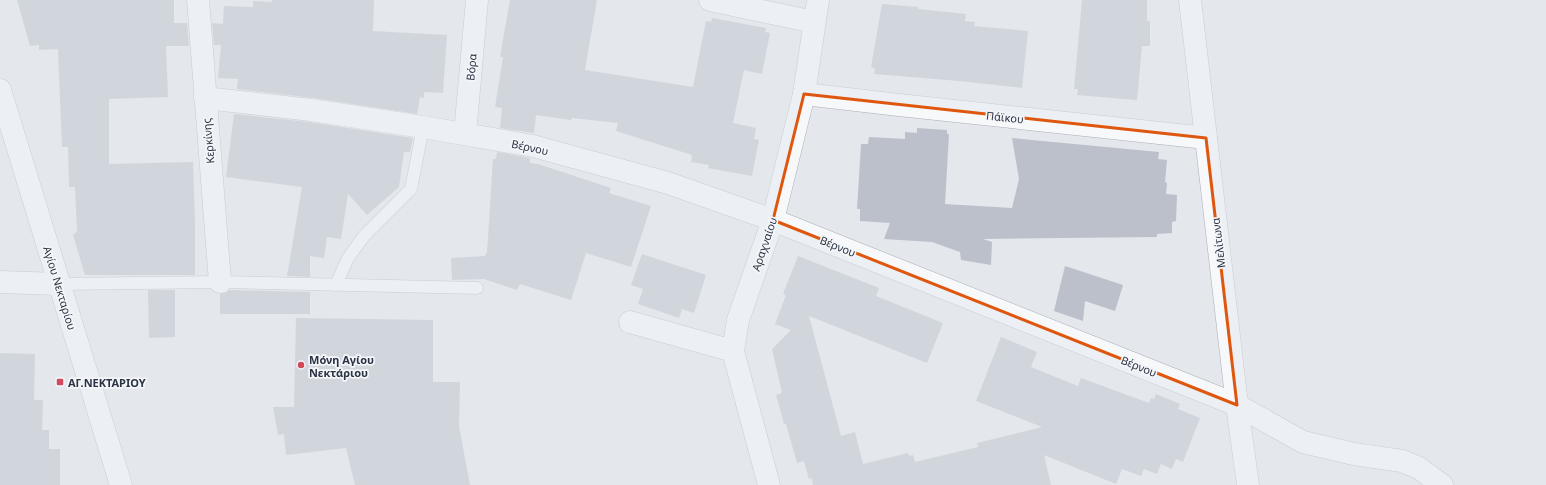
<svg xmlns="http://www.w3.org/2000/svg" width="1546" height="485" font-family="'Noto Sans',sans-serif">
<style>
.building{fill:#bbc0ca}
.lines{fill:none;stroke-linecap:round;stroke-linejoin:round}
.service-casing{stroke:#a9aeb7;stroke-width:13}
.minor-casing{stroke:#a9aeb7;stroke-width:23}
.tertiary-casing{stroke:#a9aeb7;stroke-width:23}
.service{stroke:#f7f8fa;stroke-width:12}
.minor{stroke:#f7f8fa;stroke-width:22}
.tertiary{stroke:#f7f8fa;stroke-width:22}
.marked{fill:none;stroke:#df570f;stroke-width:3;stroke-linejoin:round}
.poi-dot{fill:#d1495b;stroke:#f4f6f9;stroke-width:1.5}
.labels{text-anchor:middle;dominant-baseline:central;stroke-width:3.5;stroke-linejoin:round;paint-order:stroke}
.street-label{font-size:11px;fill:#2b3445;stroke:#f4f6f9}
.poi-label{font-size:11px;font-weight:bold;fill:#2b3445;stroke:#f4f6f9;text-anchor:start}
</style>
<rect width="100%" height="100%" fill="#e4e7ec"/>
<g class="building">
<path d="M17,0H174V23H187L189,46H166L168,97L109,99V164L193,162L195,222V275H85L73,235L77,231L75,187H69L68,147H62L58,49L39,50V45L30,46Z"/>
<path d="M272,0H374L373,31L447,35L443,93L424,92V98L420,97L417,114L313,98L237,89L238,79L218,78L221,45H214L212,23L223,24L224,6L253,7V1L272,2Z"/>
<path d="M510,0H597L585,70L693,87L706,21L711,22L712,18L766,28L765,32L770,33L762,74L744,70L733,123L756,128L754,139L759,140L752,176L708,168L709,165L691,162L692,155L616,131L618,123L572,118L571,120L536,115L534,133L500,128L502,108L495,107L503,57H500Z"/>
<path d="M1082,0H1147V21H1150V46H1142L1137,100L1077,95L1078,89H1074Z"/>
<path d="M882,4L918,7V9L966,14L965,21L975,22L974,26L1028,31L1022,88L959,81L874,74L875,69L871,67Z"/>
<path d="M234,114L309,122L413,138L410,152H404L399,187L367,215L348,194L341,239L327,237L324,258L310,256V277L287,276L302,187L226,177Z"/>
<path d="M917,128L947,130V134H949L945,204L1012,208L1019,179L1012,138L1159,152L1158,159L1167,160L1165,182L1167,183L1166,194L1177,195L1176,221L1172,222V233L1157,234V237L983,239L992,242L991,265L961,260L960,252L932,242L884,239L890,223L860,221V209H857L861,144H868L869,137L905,139V132L917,133Z"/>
<path d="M497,152L530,158V163L538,164L611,188L609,193L651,206L631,267L586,253L571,300L520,284L517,290L484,279L452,280L451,258L485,256L486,253H487L493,159H496Z"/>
<path d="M642,254L706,275L694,313L682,309L679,318L638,304L643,289L631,285Z"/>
<path d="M798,256L879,288L876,296L943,323L927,363L809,316L841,436L855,432L863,464L908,453L909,456L913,455L915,462L978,447L977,443L1042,427L976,401L1001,337L1037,352L1031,367L1078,386L1081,378L1149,403L1151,398L1154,399L1156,394L1180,404L1178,409L1200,418L1183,462L1176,459L1172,469L1161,464L1157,474L1144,469L1141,476L1122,469L1116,484L1044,455L1051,485H813L812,478L809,479L804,461L797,463L786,424H784L776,395L782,393L772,349L791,330L775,324L786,295L783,294Z"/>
<path d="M1065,266L1123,285L1115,311L1085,301L1083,321L1054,311Z"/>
<path d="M148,290H175V337L149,338Z"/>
<path d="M229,290L310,292V314H220V294L227,292Z"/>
<path d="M296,318L433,320V382H460L459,426L470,485H355L346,448L286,455L284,434L278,435L273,407H294Z"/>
<path d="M0,353L35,354L34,400H43L42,430H49V449H60V485H0Z"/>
</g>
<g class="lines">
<defs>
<g id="service">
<path d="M59,284L220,282L477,288"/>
<path d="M336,285L348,258L364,236L411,189L423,127"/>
</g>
<g id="minor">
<path d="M198,0L220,282"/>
<path d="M710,0L814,22"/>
<path d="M1190,0L1237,405L1248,485"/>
<path d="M804,94L899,105L1206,138"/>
<path d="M205,98L311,110L423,127L533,146L668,183L773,220L1237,405L1303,442L1354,454L1402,461L1419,468L1442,485"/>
<path d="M465,134L477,0"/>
<path d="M0,282L59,284"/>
<path d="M630,322L733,351"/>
<path d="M769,485L733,351L738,320L773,220L804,94L818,0"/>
</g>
<path id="tertiary" d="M0,90L121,485"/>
</defs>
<use href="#service" class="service-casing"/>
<use href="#minor" class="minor-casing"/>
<use href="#tertiary" class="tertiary-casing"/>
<use href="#service" class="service"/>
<use href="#minor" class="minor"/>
<use href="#tertiary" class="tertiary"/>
</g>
<path d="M0 0H1546V485H0ZM804,94L1206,138L1237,405L773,220Z" fill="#e4e7ec" fill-opacity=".55" fill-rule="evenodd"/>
<path class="marked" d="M804,94L1206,138L1237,405L773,220Z"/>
<g class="poi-dot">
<circle cx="301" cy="365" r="4"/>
<rect x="56" y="378" width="8" height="8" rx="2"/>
</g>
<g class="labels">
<g class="street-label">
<text transform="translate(471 67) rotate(-85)">Βόρα</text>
<text transform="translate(1005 117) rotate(6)">Πάϊκου</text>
<text transform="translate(208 141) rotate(-95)">Κερκίνης</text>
<text transform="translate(530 147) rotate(12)">Βέρνου</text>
<text transform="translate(1218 243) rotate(-97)">Μελίτωνα</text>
<text transform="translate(764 244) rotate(-71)">Αραχναίου</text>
<text transform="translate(838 246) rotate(22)">Βέρνου</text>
<text transform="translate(60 288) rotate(73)">Αγίου Νεκταρίου</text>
<text transform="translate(1139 366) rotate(22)">Βέρνου</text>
</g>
<g class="poi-label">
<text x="309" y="359">Μόνη Αγίου<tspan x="309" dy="13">Νεκτάριου</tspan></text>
<text x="68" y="382">ΑΓ.ΝΕΚΤΑΡΙΟΥ</text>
</g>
</g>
</svg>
